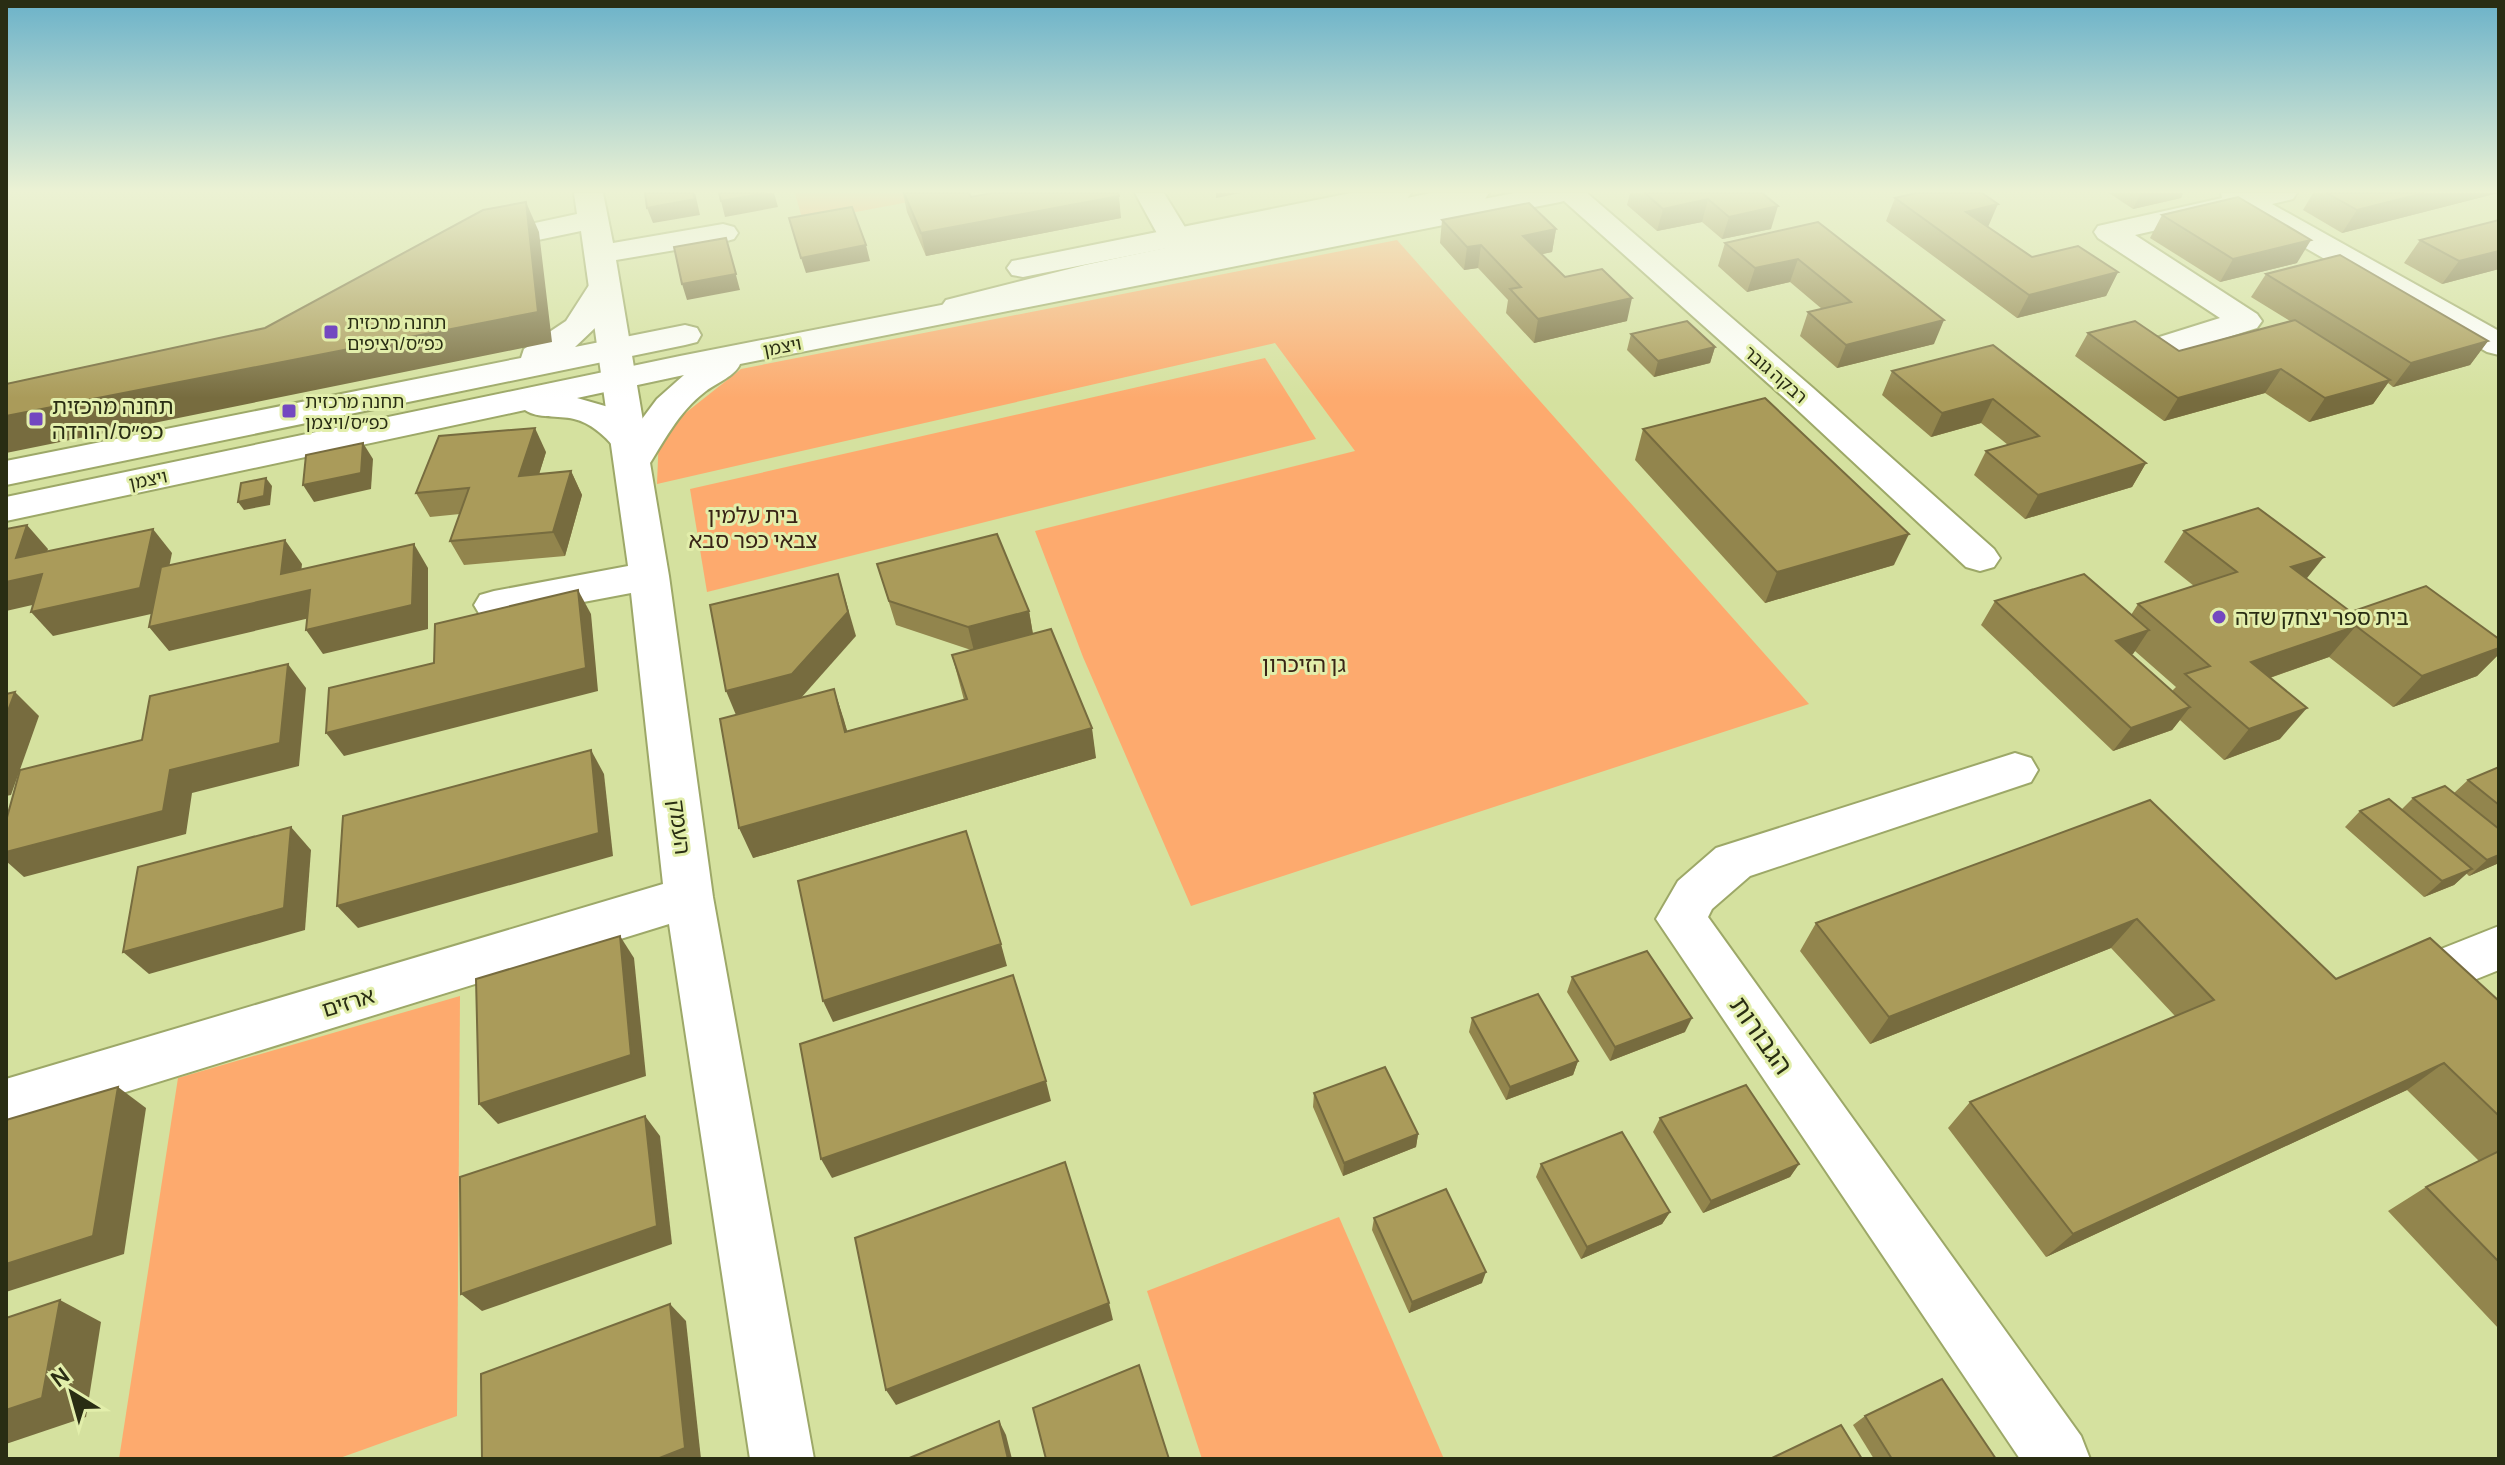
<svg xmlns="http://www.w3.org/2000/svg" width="2505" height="1465" font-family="Manrope,'Noto Sans Hebrew',sans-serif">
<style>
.green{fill:#fdaa6e}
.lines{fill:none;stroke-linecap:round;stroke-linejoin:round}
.minor-casing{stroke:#9da868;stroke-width:4}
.major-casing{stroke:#9da868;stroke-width:4}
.minor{fill:#fff;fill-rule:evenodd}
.major{fill:#fff;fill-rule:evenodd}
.wall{fill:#92854d;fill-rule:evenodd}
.shaded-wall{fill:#776c3f}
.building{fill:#aa9b5a;stroke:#776c3f;stroke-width:2}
.poi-dot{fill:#7348c0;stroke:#e2eeab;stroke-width:3}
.labels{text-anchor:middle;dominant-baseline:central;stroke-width:6;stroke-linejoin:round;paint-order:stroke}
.far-poi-label{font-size:18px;fill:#292d13;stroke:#e2eeab;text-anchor:start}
.far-street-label{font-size:18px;fill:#292d13;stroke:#e2eeab}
.poi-label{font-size:22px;fill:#292d13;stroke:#e2eeab;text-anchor:start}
.park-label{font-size:22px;fill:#382416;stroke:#e2eeab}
.street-label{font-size:22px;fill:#292d13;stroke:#e2eeab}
.near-street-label{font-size:26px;fill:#292d13;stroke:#e2eeab}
</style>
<rect width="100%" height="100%" fill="#d5e19f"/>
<g class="green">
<path d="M795,193H956L803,222Z"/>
<path d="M1397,240L1809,704L1191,906L1083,657L1035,531L1355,451L1275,343L657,484L659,434L741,369Z"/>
<path d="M1265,358L1316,439L707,592L690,489Z"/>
<path d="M460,996L457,1416L337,1459H119L178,1078Z"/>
<path d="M1339,1217L1444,1459H1202L1147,1291Z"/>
</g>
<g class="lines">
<defs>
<g id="minor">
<path d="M574,193H603L613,243L723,224L734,227L738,233L734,239L723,242L616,260L669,576L713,897L814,1459H750L669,924L6,1129V1079L663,884L631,593L494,619L480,615L474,605L480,595L494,591L628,566L581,231L480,252L469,249L465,243L469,237L577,214Z"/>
<path d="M1135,193H1164L1194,242L1431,193H1489L1485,199L1475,202L1194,260L1189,275L1178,277L1167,275L1163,267L957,317L946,314L941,307L946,300L1085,265L1165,248Z"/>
<path d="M1555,193H1587L1813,388L1994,549L2000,558L1994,567L1980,571L1966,567L1789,402Z"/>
<path d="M2221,193H2297L2293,199L2272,204L2499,331V355L2487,352L2241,211L2135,235L2257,314L2262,321L2257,328L2177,353L2165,356L2153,353L2148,346L2153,339L2220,318L2098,238L2094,232L2098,226L2222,198Z"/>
<path d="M2015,753L2031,758L2038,770L2031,782L1750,876L1712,909L1708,917L2081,1436L2090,1459H2020L1656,919L1678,881L1716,848Z"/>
<path d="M2499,926V970L2459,986L2441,979L2434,964L2441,949Z"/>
</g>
<g id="major">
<path d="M1351,193H1411L1407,199L1397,202L1023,277L1012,275L1007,268L1012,261L1023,259Z"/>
<path d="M1514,193H1574L1570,199L1560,202L740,364C735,376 718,382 706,391C677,413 664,442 645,471L632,474L619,471L614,463L621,449L615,448C604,435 591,423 574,419C558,415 538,419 525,410L6,521V497L680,356ZM684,375L657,399L636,427L612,408L577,398Z"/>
<path d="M604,277L615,279L620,286L596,327L575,347L685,325L697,328L701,335L697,342L685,345L6,485V461L521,358L524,349L566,321L593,279Z"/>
</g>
</defs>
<use href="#minor" class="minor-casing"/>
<use href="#major" class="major-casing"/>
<use href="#minor" class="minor"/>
<use href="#major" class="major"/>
</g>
<g class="wall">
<path d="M903,193H969L971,197L1121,218L926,256L907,212Z"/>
<path d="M1630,193H1762L1771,229L1722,239L1702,222L1657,231L1627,205Z"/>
<path d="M2109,193H2183L2181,198L2133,209Z"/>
<path d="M2313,193H2498L2342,233L2303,210Z"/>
<path d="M1895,198L1988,227L2032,257L2118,272L2106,296L2017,318L1886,221Z"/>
<path d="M2162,215L2297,263L2220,282L2150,238Z"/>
<path d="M1442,220L1556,229L1552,252L1542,254L1565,277L1627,321L1534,343L1506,313L1508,300L1478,268L1464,270L1440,243Z"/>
<path d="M2499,220V269L2442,284L2404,263L2420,240Z"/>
<path d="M1818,222L1934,344L1837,368L1800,336L1808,312L1822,309L1790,282L1747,292L1718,266L1725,243Z"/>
<path d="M2266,274L2488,341L2470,365L2393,387L2388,383L2373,404L2309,422L2265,393L2164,421L2075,356L2088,333L2179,351L2290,321L2251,297Z"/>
<path d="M1631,334L1715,347L1710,363L1654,377L1627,350Z"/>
<path d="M1993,345L2146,463L2132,487L2025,519L1974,475L1986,451L2008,445L1981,423L1931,437L1882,395L1892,371Z"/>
<path d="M1643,429L1894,565L1765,603L1635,460Z"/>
<path d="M546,452L539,474L571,471L582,495L565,556L464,565L450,541L460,514L430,517L416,493Z"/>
<path d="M2184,531L2307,579L2351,612L2499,639V654L2477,676L2393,707L2329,657L2270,678L2280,739L2224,760L2180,720L2172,730L2113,751L1981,625L1995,601L2131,615L2138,604L2194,586L2164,562ZM2135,651L2176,687L2172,691L2131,655Z"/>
<path d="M877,564L1029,611L1033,634L1096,758L753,858L834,689L847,731L964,700L952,655L971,650L896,625Z"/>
<path d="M2499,767V863L2469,876L2466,873L2454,885L2424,897L2345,827L2360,811L2401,810L2413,798L2454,793L2468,780Z"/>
<path d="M2150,800L2336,979L2499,1001V1329L2388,1211L2426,1187L2479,1161L2407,1090L2046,1257L1948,1128L1970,1102L2175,1016L2111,948L1870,1044L1800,951L1816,923Z"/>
<path d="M1572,977L1685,1032L1610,1061L1567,992Z"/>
<path d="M1472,1018L1578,1061L1573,1075L1506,1100L1469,1032Z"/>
<path d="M1314,1093L1418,1134L1416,1147L1343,1176L1313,1107Z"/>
<path d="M1660,1118L1799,1164L1790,1177L1703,1213L1653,1132Z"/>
<path d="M1541,1164L1670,1212L1662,1224L1581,1259L1536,1177Z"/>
<path d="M1374,1218L1482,1283L1409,1313L1372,1230Z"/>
<path d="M1865,1416L1996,1459H1874L1853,1425Z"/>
</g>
<g class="shaded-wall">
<path d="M695,193L700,215L653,223L647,208Z"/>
<path d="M766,193H774L778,207L725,217L721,201Z"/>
<path d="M1216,193H1241L1216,198Z"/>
<path d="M2141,193H2183L2181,198L2133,209Z"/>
<path d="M2424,193H2498L2342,233L2357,210Z"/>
<path d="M1119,196L1121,218L926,256L921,233Z"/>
<path d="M1708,199L1702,222L1657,231L1663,209Z"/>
<path d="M526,202L539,232L552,342L6,453V416L538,312Z"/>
<path d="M1998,204L1988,227L1966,212Z"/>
<path d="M1778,206L1771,229L1722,239L1729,217Z"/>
<path d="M1556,229L1552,252L1520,259L1523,236Z"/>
<path d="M726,238L740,290L687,300L682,284Z"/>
<path d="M2311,240L2297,263L2220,282L2233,259Z"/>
<path d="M866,245L870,261L806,273L801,258Z"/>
<path d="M1481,245L1478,268L1464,270L1467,247Z"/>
<path d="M2499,251V269L2442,284L2459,261Z"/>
<path d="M1798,259L1790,282L1747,292L1755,268Z"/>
<path d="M2118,272L2106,296L2017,318L2029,295Z"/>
<path d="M1632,298L1627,321L1534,343L1538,319Z"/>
<path d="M1944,320L1934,344L1837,368L1846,345Z"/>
<path d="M2488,341L2470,365L2393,387L2411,363Z"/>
<path d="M1715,347L1710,363L1654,377L1658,361Z"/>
<path d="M2281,369L2265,393L2164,421L2178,398Z"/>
<path d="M2390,380L2373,404L2309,422L2325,398Z"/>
<path d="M1993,399L1981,423L1931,437L1942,413Z"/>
<path d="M535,428L546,452L531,500L519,476Z"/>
<path d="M363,443L373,459L371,489L314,502L303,485Z"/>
<path d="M2146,463L2132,487L2025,519L2038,495Z"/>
<path d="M571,471L582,495L565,556L553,532Z"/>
<path d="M266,478L272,486L270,505L244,510L238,502Z"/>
<path d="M27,525L48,549L40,574L63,598L6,611V582L16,558Z"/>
<path d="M153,529L172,553L160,612L53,636L31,612Z"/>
<path d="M1909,534L1894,565L1765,603L1777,572Z"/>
<path d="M285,540L302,564L299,593L310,590L327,614L169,651L149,627L281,574Z"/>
<path d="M414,544L428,568V629L323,654L306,630Z"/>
<path d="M2324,557L2299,588L2291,567Z"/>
<path d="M838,574L856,636L801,698L736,715L726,691Z"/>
<path d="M578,590L591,614L598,691L344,756L326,733Z"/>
<path d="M1029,611L1033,635L974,651L968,627Z"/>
<path d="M2356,626L2329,657L2226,693L2251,662Z"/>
<path d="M2149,630L2133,654L2100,665L2116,641Z"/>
<path d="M2499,648V654L2477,676L2393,707L2422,676Z"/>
<path d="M288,664L306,688L299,766L192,793L186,834L24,877L6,861V852L170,770Z"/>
<path d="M834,689L844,720L856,762L845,732Z"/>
<path d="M15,692L39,716L11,795L6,796V716Z"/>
<path d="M2190,707L2172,730L2113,751L2131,728Z"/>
<path d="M2307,708L2280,739L2224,760L2249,729Z"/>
<path d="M1092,728L1096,758L753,858L739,828Z"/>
<path d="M591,750L604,774L613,856L358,928L337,906Z"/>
<path d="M291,827L311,850L305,930L149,974L123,952Z"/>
<path d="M2499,855V863L2469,876L2487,860Z"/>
<path d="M2472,869L2454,885L2424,897L2442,881Z"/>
<path d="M2137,919L2111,948L1870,1044L1889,1017Z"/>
<path d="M620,936L634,958L646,1076L498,1124L479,1104Z"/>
<path d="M1001,944L1007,966L833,1022L823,1001Z"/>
<path d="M1692,1018L1685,1032L1610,1061L1615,1047Z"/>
<path d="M1578,1061L1573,1075L1506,1100L1510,1087Z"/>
<path d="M2444,1063L2407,1090L2046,1257L2073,1234Z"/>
<path d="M1046,1081L1051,1101L832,1178L821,1159Z"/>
<path d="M118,1087L146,1108L124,1254L6,1292V1264Z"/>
<path d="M645,1116L660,1136L672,1244L482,1311L461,1294Z"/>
<path d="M1418,1134L1416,1147L1343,1176L1344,1163Z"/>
<path d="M1799,1164L1790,1177L1703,1213L1711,1201Z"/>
<path d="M1670,1212L1662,1224L1581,1259L1587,1247Z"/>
<path d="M1486,1272L1482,1283L1409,1313L1412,1302Z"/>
<path d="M60,1300L101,1322L86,1417L6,1444V1410Z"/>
<path d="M1109,1303L1113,1320L896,1405L886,1390Z"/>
<path d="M670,1304L686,1321L701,1459H657Z"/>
<path d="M999,1421L1006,1435L1012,1459H1008Z"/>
</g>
<g class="building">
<path d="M645,193H693L695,199L647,208Z"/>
<path d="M719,193H766L721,201Z"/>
<path d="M904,193H969L971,197L992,193H1118L1119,196L921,233Z"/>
<path d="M1645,193H1762L1778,206L1729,217L1708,199L1663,209Z"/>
<path d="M1916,193H1982L1998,204L1966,212L2032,257L2078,246L2118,272L2029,295L1895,198Z"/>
<path d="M2327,193H2424L2357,210Z"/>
<path d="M2238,197L2311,240L2233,259L2162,215Z"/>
<path d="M526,202L538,312L6,416V384L265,328L483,210Z"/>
<path d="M1529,203L1556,229L1523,236L1565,277L1602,269L1632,298L1538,319L1510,289L1521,287L1481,245L1467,247L1442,220Z"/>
<path d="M852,207L866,245L801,258L789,218Z"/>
<path d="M2499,220V251L2459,261L2420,240Z"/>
<path d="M1818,222L1944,320L1846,345L1808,312L1851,302L1798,259L1755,268L1725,243Z"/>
<path d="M726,238L736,274L682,284L674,247Z"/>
<path d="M2340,255L2488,341L2411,363L2266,274Z"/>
<path d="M2295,320L2390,380L2325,398L2281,369L2178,398L2088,333L2135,321L2179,351Z"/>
<path d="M1687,321L1715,347L1658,361L1631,334Z"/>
<path d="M1993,345L2146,463L2038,495L1986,451L2039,436L1993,399L1942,413L1892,371Z"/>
<path d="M1765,398L1909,534L1777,572L1643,429Z"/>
<path d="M535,428L519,476L571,471L553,532L450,541L469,488L416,493L439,436Z"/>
<path d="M363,443L361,473L303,485L306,455Z"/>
<path d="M266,478L264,496L238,502L241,483Z"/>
<path d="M2258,508L2324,557L2291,567L2351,612L2426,586L2499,639V648L2422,676L2356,626L2251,662L2307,708L2249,729L2185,674L2210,666L2138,604L2237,572L2184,531Z"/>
<path d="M27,525L16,558L153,529L140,588L31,612L42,574L6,582V529Z"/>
<path d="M997,534L1029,611L968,627L889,601L877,564Z"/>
<path d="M285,540L281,574L414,544L412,605L306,630L310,590L149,627L161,567Z"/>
<path d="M838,574L848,612L792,674L726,691L710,605Z"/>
<path d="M2084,574L2149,630L2116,641L2190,707L2131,728L1995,601Z"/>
<path d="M578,590L586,668L326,733L329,688L434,663L435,624Z"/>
<path d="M1051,629L1092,728L739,828L720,719L834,689L845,732L967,699L952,655Z"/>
<path d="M288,664L280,743L170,770L163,811L6,852V821L20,770L142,740L150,696Z"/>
<path d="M15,692L6,716V694Z"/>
<path d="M591,750L599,833L337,906L343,816Z"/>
<path d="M2499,767V805L2468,780Z"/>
<path d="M2445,786L2499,829V855L2487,860L2413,798Z"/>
<path d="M2389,799L2472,869L2442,881L2360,811Z"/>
<path d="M2150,800L2336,979L2430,938L2499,1001V1116L2444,1063L2073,1234L1970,1102L2214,1000L2137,919L1889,1017L1816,923Z"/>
<path d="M291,827L284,908L123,952L138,867Z"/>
<path d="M966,831L1001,944L823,1001L798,881Z"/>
<path d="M620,936L631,1055L479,1104L476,979Z"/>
<path d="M1647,951L1692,1018L1615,1047L1572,977Z"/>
<path d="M1013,975L1046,1081L821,1159L800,1044Z"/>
<path d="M1538,994L1578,1061L1510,1087L1472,1018Z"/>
<path d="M1385,1067L1418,1134L1344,1163L1314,1093Z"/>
<path d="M1746,1085L1799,1164L1711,1201L1660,1118Z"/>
<path d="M118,1087L93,1236L6,1264V1120Z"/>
<path d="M645,1116L657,1226L461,1294L460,1177Z"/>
<path d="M1622,1132L1670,1212L1587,1247L1541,1164Z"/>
<path d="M2499,1151V1262L2426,1187Z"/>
<path d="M1065,1162L1109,1303L886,1390L855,1238Z"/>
<path d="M1446,1189L1486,1272L1412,1302L1374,1218Z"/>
<path d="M60,1300L42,1398L6,1410V1318Z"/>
<path d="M670,1304L685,1448L657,1459H482L481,1374Z"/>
<path d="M1139,1365L1169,1459H1046L1033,1408Z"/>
<path d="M1942,1379L1996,1459H1892L1865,1416Z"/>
<path d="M999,1421L1008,1459H907Z"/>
<path d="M1841,1425L1862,1459H1770Z"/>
</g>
<linearGradient id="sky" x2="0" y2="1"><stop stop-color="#6bb2c9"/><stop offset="0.48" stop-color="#ecf2d4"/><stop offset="1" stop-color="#ecf2d4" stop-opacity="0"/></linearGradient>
<rect width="2505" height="398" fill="url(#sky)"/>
<g class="poi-dot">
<rect x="323" y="324" width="16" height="16" rx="4"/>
<rect x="281" y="403" width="16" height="16" rx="4"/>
<rect x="28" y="411" width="16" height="16" rx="4"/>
<circle cx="2219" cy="617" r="8"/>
</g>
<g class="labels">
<g class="far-poi-label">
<text x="347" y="322">תחנה מרכזית<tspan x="347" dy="21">כפ״ס/רציפים</tspan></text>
<text x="305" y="401">תחנה מרכזית<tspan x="305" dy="21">כפ״ס/ויצמן</tspan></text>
</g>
<g class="far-street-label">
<text transform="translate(782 346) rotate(-11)">ויצמן</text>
<text transform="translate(1776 374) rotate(41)">רבקה גובר</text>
<text transform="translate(148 479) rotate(-12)">ויצמן</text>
</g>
<g class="poi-label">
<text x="52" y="406">תחנה מרכזית<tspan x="52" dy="25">כפ״ס/הורדה</tspan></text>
<text x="2235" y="617">בית ספר יצחק שדה</text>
</g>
<g class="park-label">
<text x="753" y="515">בית עלמין<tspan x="753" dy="25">צבאי כפר סבא</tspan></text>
<text x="1304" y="664">גן הזיכרון</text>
</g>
<g class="street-label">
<text transform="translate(680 827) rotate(83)">העמק</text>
<text transform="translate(348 1002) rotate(-17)">ארזים</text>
</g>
<g class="near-street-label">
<text transform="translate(1762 1035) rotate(55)">הגבורות</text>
</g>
</g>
<rect width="2505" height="1465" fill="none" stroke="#292d13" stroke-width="16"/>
<g transform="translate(72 1393) rotate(323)" stroke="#e2eeab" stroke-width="6" paint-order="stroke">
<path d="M0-6L14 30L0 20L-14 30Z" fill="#292d13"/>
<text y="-12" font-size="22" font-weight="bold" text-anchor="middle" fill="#292d13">N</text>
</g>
</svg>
